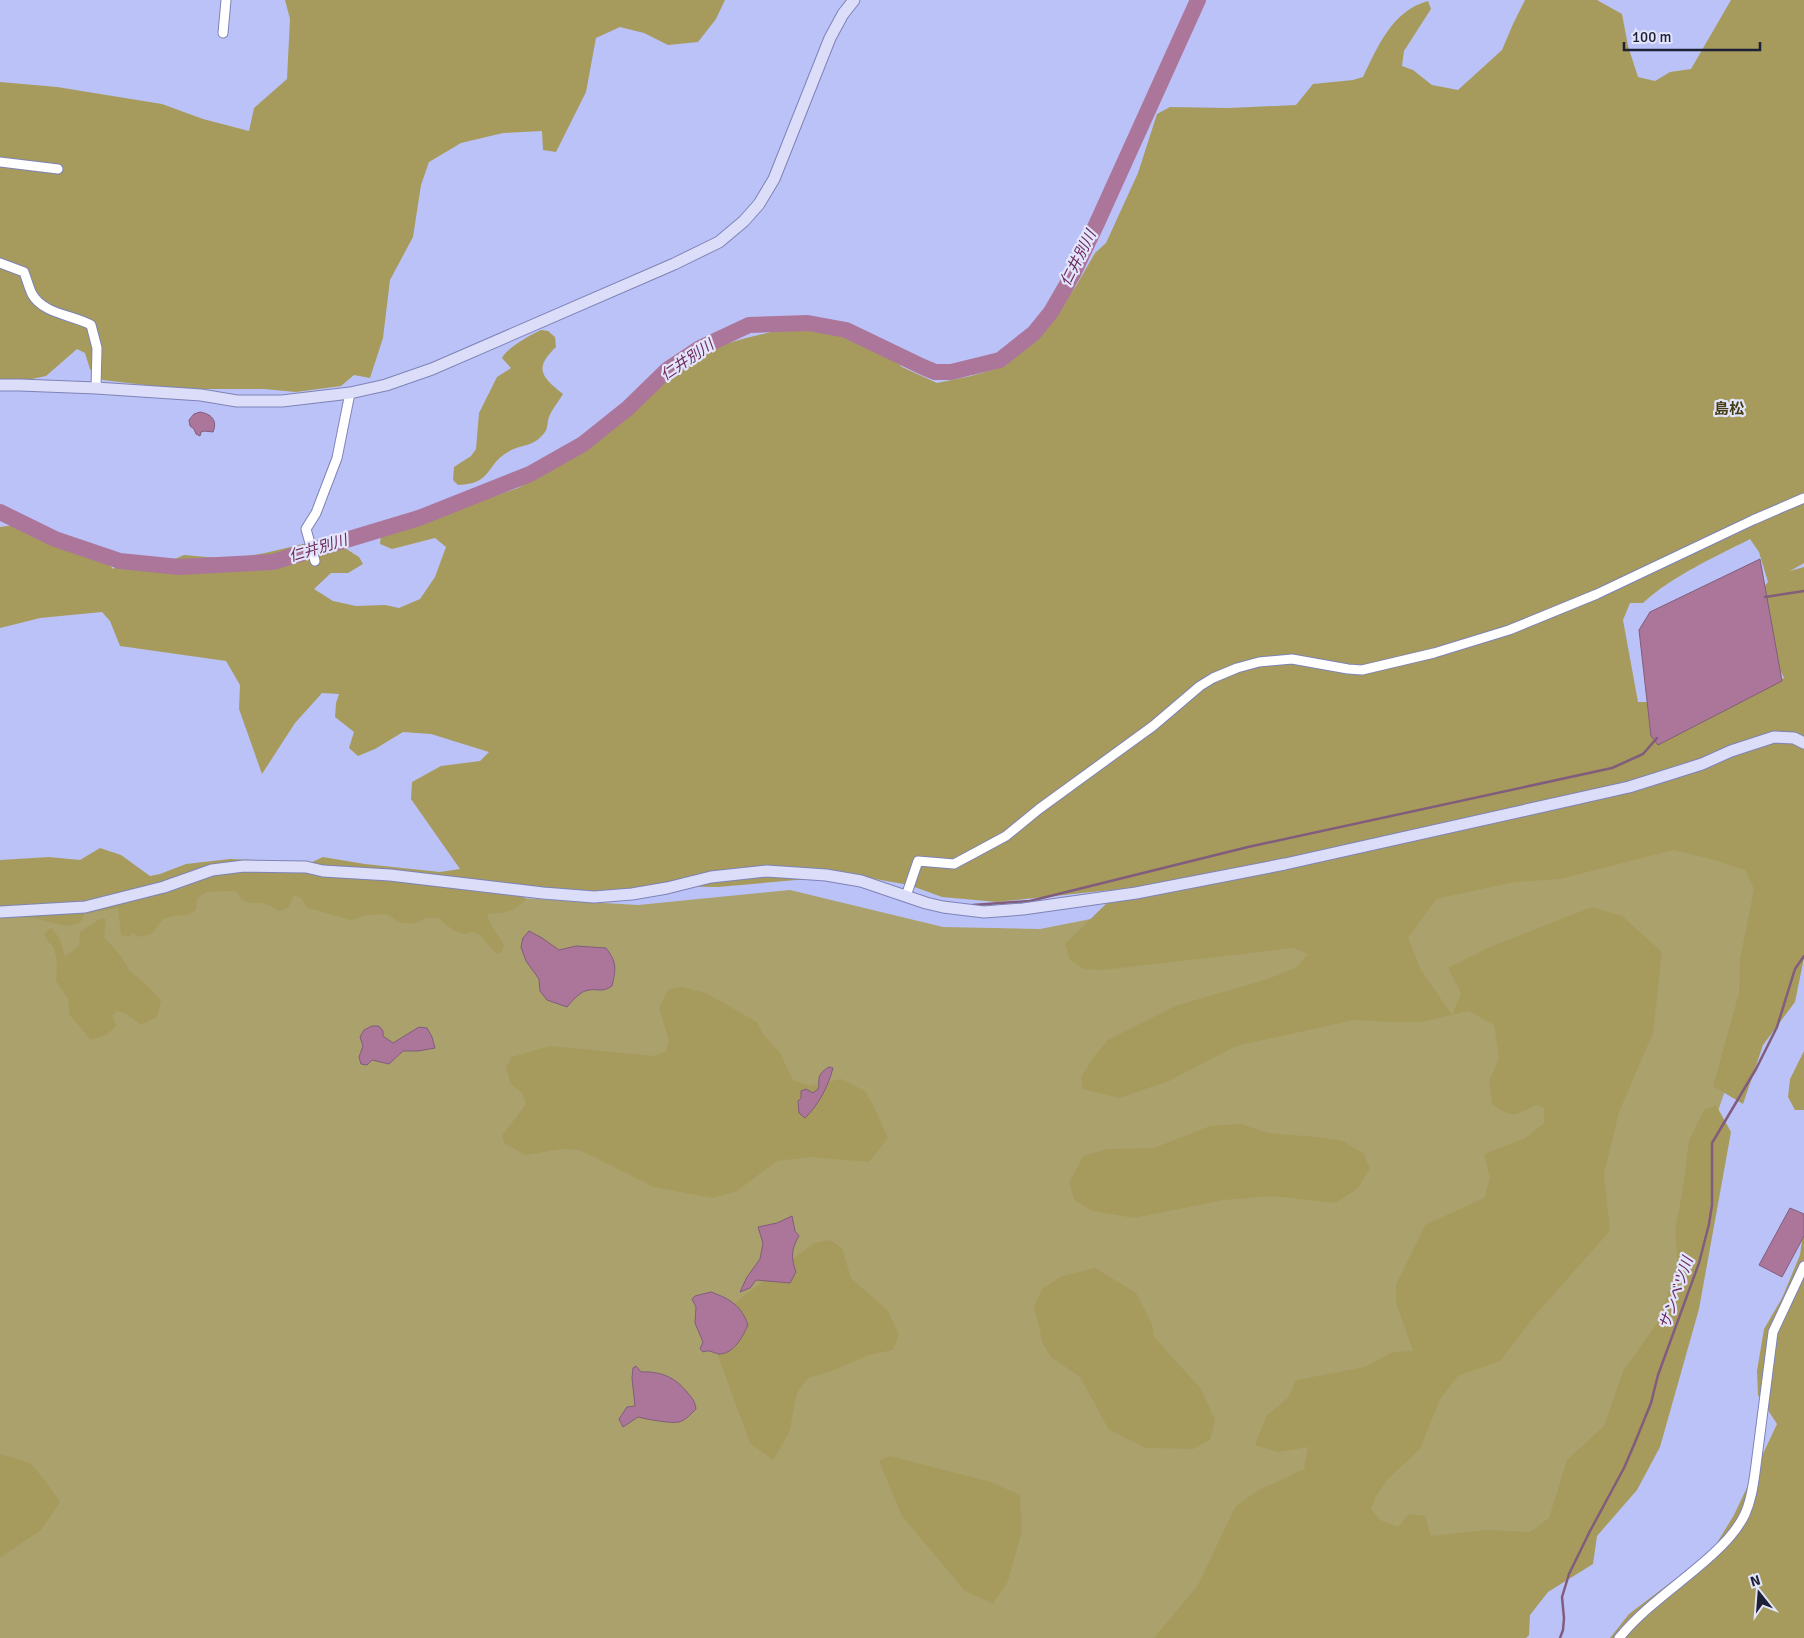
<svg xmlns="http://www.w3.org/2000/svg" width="1804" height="1638" font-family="Signika,'Noto Sans JP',sans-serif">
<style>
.green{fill:#aba16d}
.forest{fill:#a69b5d;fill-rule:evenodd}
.water{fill:#ac769b;stroke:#815c7c}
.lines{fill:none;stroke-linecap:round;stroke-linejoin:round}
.stream{stroke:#815c7c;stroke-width:2.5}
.river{stroke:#ac769b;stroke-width:16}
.street-casing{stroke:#7e83b6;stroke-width:11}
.secondary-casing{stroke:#7e83b6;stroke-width:13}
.street{stroke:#fff;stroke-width:9}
.secondary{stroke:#dcdef9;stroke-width:11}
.labels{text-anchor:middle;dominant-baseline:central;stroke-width:4.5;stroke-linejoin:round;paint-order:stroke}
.water-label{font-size:15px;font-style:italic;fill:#6c2a5b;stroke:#e2e5fb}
.neighbourhood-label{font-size:15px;font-weight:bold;fill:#433b12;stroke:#e2e5fb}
</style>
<rect width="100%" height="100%" fill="#bbc2f8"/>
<path class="green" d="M1762,777L1749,1022L1710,1134L1688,1268L1561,1509L1518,1560L1246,1638H0V918L34,916L215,880L638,905L790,890L943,927L1040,929L1379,862Z"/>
<g class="forest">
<path d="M285,0H725L716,19L698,42L668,45L644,33L620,27L596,38L586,92L556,152L543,150L542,131L503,133L461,143L429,162L421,185L413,237L390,280L383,338L370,378L354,375L341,386L296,392L264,389H178L103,380L90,369L85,353L77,349L46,376L27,380L0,381V82L57,87L162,104L203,119L249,131L254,108L287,79L290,19Z"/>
<path d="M1525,0H1597L1622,14L1628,46L1638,77L1655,81L1670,72L1691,69L1731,0H1804V563L1790,571L1804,567V958L1795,1002L1763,1045L1743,1104L1713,1086L1739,993L1740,959L1754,889L1745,870L1711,859L1673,850L1560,879L1515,882L1436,899L1408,938L1421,970L1452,1015L1461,993L1448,968L1490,947L1592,907L1622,916L1662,952L1653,1033L1619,1112L1604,1174L1610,1231L1537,1313L1500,1361L1458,1376L1440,1399L1420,1449L1388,1479L1376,1496L1371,1509L1380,1520L1398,1527L1409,1514L1425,1516L1431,1536L1486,1530L1530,1532L1549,1518L1567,1460L1604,1426L1623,1371L1658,1322L1678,1266L1675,1230L1682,1194L1689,1141L1704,1110L1716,1105L1731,1132L1699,1309L1660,1447L1637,1490L1597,1536L1593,1564L1548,1592L1530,1615L1529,1635L1526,1638H1154L1198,1585L1235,1507L1257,1491L1304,1469L1308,1447L1278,1452L1255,1445L1267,1415L1288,1398L1296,1380L1365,1367L1393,1352L1413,1351L1396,1303V1285L1425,1225L1484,1198L1490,1178L1484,1154L1524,1139L1544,1123V1108L1536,1105C1514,1116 1513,1119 1492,1104L1489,1081L1499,1058L1494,1025L1469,1011L1421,1022H1389L1354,1020L1236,1046L1169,1081L1119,1098L1083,1089L1081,1077L1095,1055L1108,1040L1175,1006L1268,979L1297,967L1308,954L1294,948L1102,970L1084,969L1070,960L1065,944L1111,899V890L997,902L942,897L909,885L853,875L718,887L651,886L602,894L520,893L526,899C513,913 505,913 487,914C489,925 499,935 504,945L502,952L496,954L480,935L473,932L464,934L454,931L438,918H426L414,924L399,922L386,914L366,915L351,920L308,908L301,898L294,895L288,908L279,911C268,904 261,901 248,903L241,899L237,891L207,892L197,898L196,910L186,915L173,916L163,919L152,933L141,937L132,933L129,937L121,935L118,908L85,914L80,923L66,926L33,918L0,915V860L49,857L80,860L100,848L121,855L150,876L160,874L186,864L230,859L312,862L323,857L365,864L440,872L460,869L411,799L412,782L441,766L480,761L489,752L431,734L403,732L375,749L358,756L349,748L354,732L335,717L336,703L339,694L322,693L295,723L262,774L239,709L240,685L226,661L120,646L110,621L102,612L40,618L0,628V527L15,525L72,552L110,565L113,569L129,555L170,561L184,555L230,559L265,553L329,538L359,557L363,564L348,573H331L314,589L333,601L356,606L385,605L399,608L420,599L435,577L446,547L435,538L392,549L380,544L381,535L518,488L567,460L606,432L626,403L677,366L712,348L746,338L784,329L854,334L887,353L902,367L937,383L971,376L1005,366L1036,340L1076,286L1095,253L1106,243L1138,173L1157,114L1170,107L1229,108L1296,105L1313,84L1353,80L1363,77C1378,46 1392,11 1428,1L1431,9L1404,51L1402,66L1413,70L1432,85L1458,90L1502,50L1513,24ZM1750,539L1759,552L1768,582L1759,593L1767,644L1784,678L1771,683L1654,702H1638L1623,620L1630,603H1643C1672,576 1715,557 1750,539Z"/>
<path d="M541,330L548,331L555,337L556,347C533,369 542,377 563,394C559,401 552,409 549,417C547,422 548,428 545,432C532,449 522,443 508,452C485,465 493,484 458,485L453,480L454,467L471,456L476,449L479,413L497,377L511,368L502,358C507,348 530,335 541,330Z"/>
<path d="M100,919H106L104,937L121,956L129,970L152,990L161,1001L157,1017L141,1025L125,1013L116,1011L112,1016L116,1025C108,1035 103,1038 90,1039L69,1014L68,999L56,981L57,964L54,947L47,941L44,934L51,928C59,935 62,944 64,955H67L79,946L80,932Z"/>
<path d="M682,987L706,993L757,1022L763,1034L780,1053L793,1080L810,1086L841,1079L865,1091L874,1107L888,1138L869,1162L810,1157L777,1161L737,1191L713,1198L654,1187L580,1150L562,1149L526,1155L505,1144L502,1136L526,1104L523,1094L511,1084L506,1068L512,1057L550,1046L654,1056L666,1052L669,1040L659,1008L669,989Z"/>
<path d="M1804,1051V1110H1795L1788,1097L1790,1079Z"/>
<path d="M1241,1124L1268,1133L1316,1137L1343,1141L1363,1153L1370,1168L1358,1188L1336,1203L1272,1196L1224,1200L1134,1218L1093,1211L1075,1201L1069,1183L1083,1156L1108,1149L1154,1148L1210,1126Z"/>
<path d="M1804,1226V1638H1610L1629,1614L1712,1551L1734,1515L1777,1424L1758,1395L1757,1371L1764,1329L1782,1298L1800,1255Z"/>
<path d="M830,1240L842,1248L851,1278L888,1311L899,1335L893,1350L868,1355L835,1370L808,1378L797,1393L789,1433L773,1460L750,1443L711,1337L736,1302L814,1243Z"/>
<path d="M1095,1268L1136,1293L1152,1324L1154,1337L1201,1389L1215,1420L1210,1440L1193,1449L1146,1448L1109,1430L1080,1377L1051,1357L1043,1344L1034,1307L1042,1289L1062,1276Z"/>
<path d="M0,1454L30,1463L43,1478L60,1502L41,1530L0,1558Z"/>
<path d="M890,1456L991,1482L1020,1495L1022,1531L1008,1581L993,1604L964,1590L902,1516L879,1461Z"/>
</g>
<g class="water">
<path d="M200,412C211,414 218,420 213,432L204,431L201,432L200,436L196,434L194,429L190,426L189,420L194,414Z"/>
<path d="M1760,559L1782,681L1658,745L1651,736L1639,630L1650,612Z"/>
<path d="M529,931L542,938L559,950L576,946L606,948C617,962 616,969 612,986C601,994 596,987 585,991C578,994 572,1001 567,1007L547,1000L540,991L539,979L526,961L521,947L523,938Z"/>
<path d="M372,1026H379L383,1031V1036L393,1043L419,1027L427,1028L432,1037L435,1048L418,1051H403L389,1064L372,1060L367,1065L361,1064L359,1057L363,1046L360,1037L364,1030Z"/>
<path d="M829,1067L833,1068C828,1087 819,1104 805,1118L799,1113L798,1101L801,1098V1091L806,1089L813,1093L819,1088C818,1077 819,1073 829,1067Z"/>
<path d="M1790,1208L1804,1214V1236L1782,1277L1759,1265Z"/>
<path d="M792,1216L795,1231L799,1236C791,1249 791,1258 796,1272L790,1283L756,1280L750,1288L740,1292L747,1277L760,1259L763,1243L758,1227L777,1223Z"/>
<path d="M711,1292C730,1299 741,1305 748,1325C743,1336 734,1354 719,1354C713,1353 709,1349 703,1352L700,1349L703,1342L695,1323L696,1307L692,1299L695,1296Z"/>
<path d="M636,1366L641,1372C660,1371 675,1377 687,1392C692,1398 695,1401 696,1409C691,1414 686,1420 679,1422C672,1424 646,1419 638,1417L623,1427L619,1419L627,1407L635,1406L632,1378L633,1368Z"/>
</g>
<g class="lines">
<g class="stream">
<path d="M1765,597L1804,591"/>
<path d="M973,905L1030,901L1248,847L1612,768L1643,754L1657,738"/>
<path d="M1560,1638L1563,1630L1564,1618L1562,1597L1569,1574L1590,1531L1624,1468L1636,1440L1651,1403L1658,1375L1699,1263L1709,1224L1712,1205V1143L1756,1069L1777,1027L1795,969L1804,956"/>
</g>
<path class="river" d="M0,512L55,539L120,561L179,567L273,562L419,518L530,474L583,444L628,408L667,370L700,348L749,325L808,323L846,330L923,367L935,372H951L1000,360L1034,333L1051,312L1073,274L1097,223L1198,0"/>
<defs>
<g id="street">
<path d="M223,33L226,0"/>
<path d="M0,162L58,169"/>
<path d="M0,263L24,272C27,280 29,288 32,294C43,314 73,315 91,325L97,348L96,388"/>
<path d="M315,561L306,529L316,513L337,458L350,393"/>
<path d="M906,896L918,861L954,864L1006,836L1039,809L1153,726L1200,686L1213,678L1237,668L1259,662L1292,659L1348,669L1362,670L1434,653L1509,630L1597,594L1753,520L1804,498"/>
<path d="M1619,1638C1646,1605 1683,1582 1714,1553C1726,1542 1738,1529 1745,1514C1751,1501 1753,1487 1755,1473L1773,1332L1804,1266"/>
</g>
<g id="secondary">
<path d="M0,385H20L96,388L201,395L237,401H282L350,393L386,385L432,369L674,264L719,242L744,221L759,204L774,179L830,38L843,14L854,0"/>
<path d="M0,912L85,907L164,887L212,870L244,866L306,867L323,871L390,875L543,893L594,897L632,894L667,888L711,877L767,871L826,875L861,881L926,903L943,907L984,912L1023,909L1136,893L1285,864L1629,787L1702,764L1731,751L1774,737L1794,738L1804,743"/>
</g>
</defs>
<use href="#street" class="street-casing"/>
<use href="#secondary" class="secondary-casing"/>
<use href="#street" class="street"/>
<use href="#secondary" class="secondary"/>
</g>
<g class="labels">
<g class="water-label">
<text transform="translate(1078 258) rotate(-63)">仁井別川</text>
<text transform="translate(687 360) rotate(-34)">仁井別川</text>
<text transform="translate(318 548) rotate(-17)">仁井別川</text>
<text transform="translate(1676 1293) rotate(-71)">サンベツ川</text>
</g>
<g class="neighbourhood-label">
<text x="1729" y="409">島松</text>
</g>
</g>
<g transform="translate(1759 1593) rotate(343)" stroke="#e2e5fb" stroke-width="4" paint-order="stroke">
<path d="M0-4L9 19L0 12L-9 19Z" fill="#1e2035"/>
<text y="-8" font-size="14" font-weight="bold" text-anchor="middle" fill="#1e2035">N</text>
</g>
<path d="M1624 42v8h136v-8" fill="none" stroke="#1e2035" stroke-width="2.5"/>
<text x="1632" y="42" font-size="15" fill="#1e2035" stroke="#e2e5fb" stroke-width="4" paint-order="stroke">100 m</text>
</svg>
